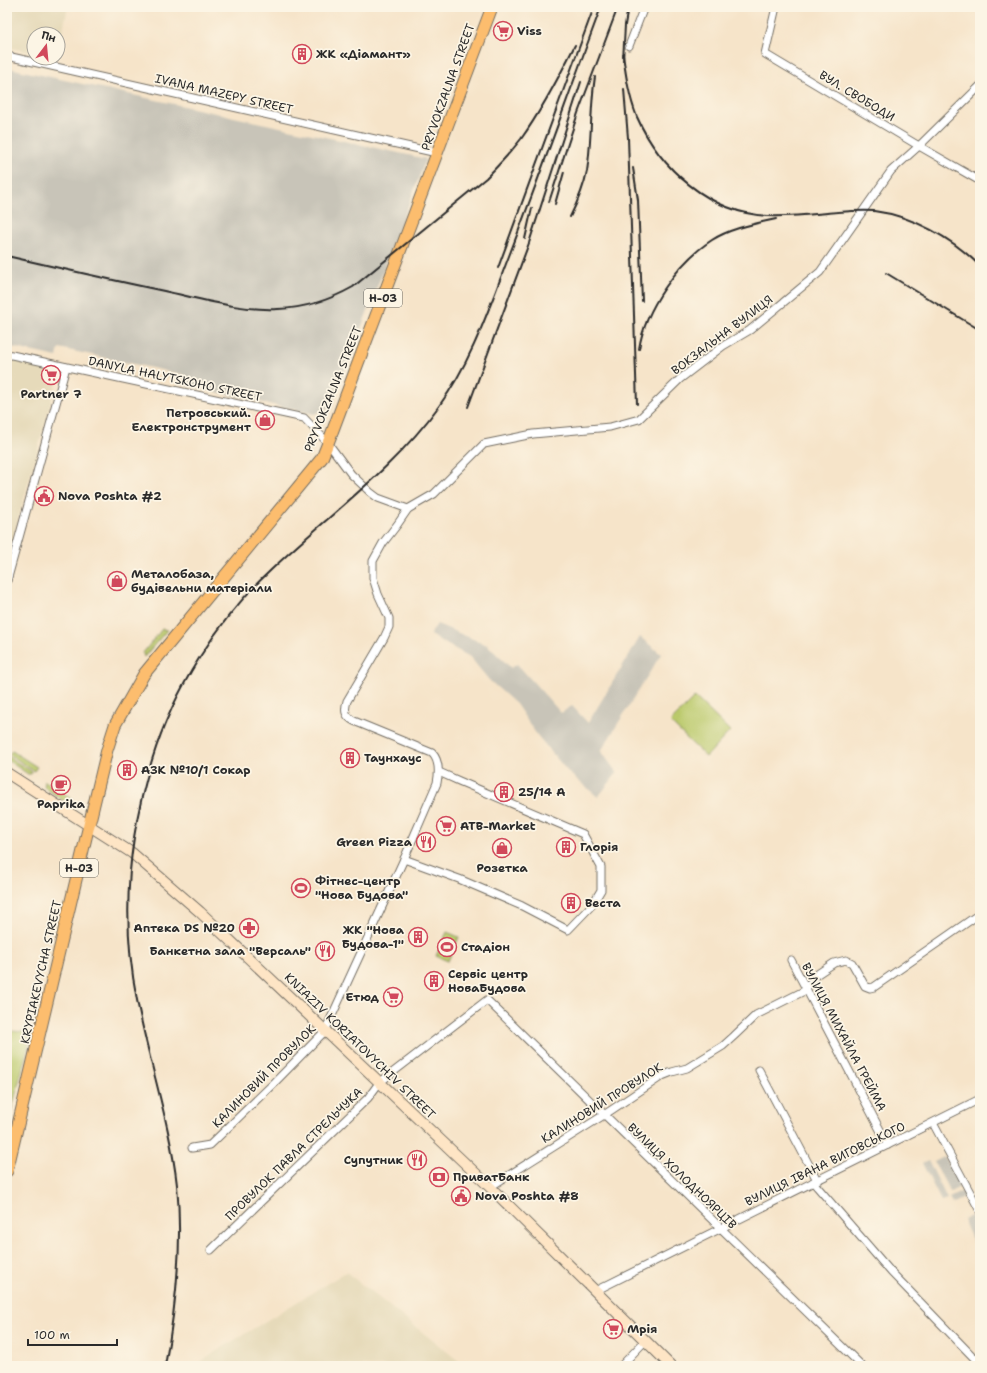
<svg xmlns="http://www.w3.org/2000/svg" width="987" height="1373" font-family="'Shantell Sans',sans-serif">
<style>
.built{fill:#e6daba}
.industrial{fill:#c8c4b8}
.green{fill:#bac96b;stroke:#727a4b}
.lines{fill:none;stroke-linecap:round;stroke-linejoin:round}
.minor-casing{stroke:#726c62;stroke-width:9}
.secondary-casing{stroke:#726c62;stroke-width:12}
.primary-casing{stroke:#726c62;stroke-width:13}
.minor{stroke:#fff;stroke-width:7}
.secondary{stroke:#fee5c5;stroke-width:10}
.primary{stroke:#fcbd6e;stroke-width:11}
.rail{stroke:#2b2b2b;stroke-width:2}
.labels{text-anchor:middle;dominant-baseline:central;stroke-width:3.5;stroke-linejoin:round;paint-order:stroke}
.shield{fill:#fcf5e5;stroke:#6a6863;stroke-width:1}
.shield-label{font-size:11px;font-weight:bold;fill:#2b2b2b}
.poi-label{font-size:12px;font-weight:bold;fill:#2b2b2b;stroke:#fcf5e5;text-anchor:start}
.street-label{font-size:12px;fill:#2b2b2b;stroke:#fcf5e5}
</style>
<rect width="100%" height="100%" fill="#fcf5e5"/>
<filter id="ink" filterUnits="userSpaceOnUse"><feTurbulence type="fractalNoise" baseFrequency=".025" numOctaves="2"/><feDisplacementMap in="SourceGraphic" scale="8" xChannelSelector="R" yChannelSelector="G"/><feConvolveMatrix kernelMatrix="1 2 1 2 8 2 1 2 1" color-interpolation-filters="sRGB"/></filter>
<filter id="wash" filterUnits="userSpaceOnUse"><feTurbulence type="fractalNoise" baseFrequency=".012" numOctaves="4" result="noise"/><feDisplacementMap in="SourceGraphic" scale="16" xChannelSelector="R" yChannelSelector="G"/><feGaussianBlur stdDeviation="0.9" result="paint"/><feColorMatrix in="noise" values="0 0 0 0 0 0 0 0 0 0 0 0 0 0 0 0 0 1.4 0 .05"/><feComposite in="paint" operator="in"/></filter>
<g filter="url(#wash)">
<rect width="100%" height="100%" fill="#f6e4c9"/>
<g class="built">
<path d="M7,7H68L58,51V34H34V53L7,47Z"/>
<path d="M7,359L60,370L7,559Z"/>
<path d="M346,1272L465,1366H202L199,1362Z"/>
</g>
<g class="industrial">
<path d="M9,68L426,159L331,407L314,414L183,385L185,375L59,348L57,357L7,346V69Z"/>
<path d="M437,624L487,645L511,668L517,664L561,713L572,706L588,723L640,637L661,654L601,751L617,773L598,797L569,773L537,735L516,704L489,680L470,657L430,635Z"/>
<path d="M944,1157L960,1187L950,1192L934,1162Z"/>
<path d="M928,1160L947,1199L941,1201L922,1163Z"/>
<path d="M965,1190L968,1196L952,1204L949,1198Z"/>
<path d="M975,1214L980,1225V1256L963,1220Z"/>
</g>
<g class="green">
<path d="M162,629L167,630L144,657L143,653Z"/>
<path d="M695,697L730,731L706,757L670,722Z"/>
<path d="M12,751L37,767L34,771L9,754Z"/>
<path d="M7,756L31,771L32,773L30,774H28L7,760Z"/>
<path d="M45,781L72,799L73,801L70,804L67,803L44,787Z"/>
<path d="M447,932L459,937L448,961L436,956Z"/>
<path d="M7,1031L32,1032L7,1128Z"/>
</g>
</g>
<g filter="url(#ink)">
<g class="lines">
<defs>
<g id="minor">
<path d="M776,7L765,54L919,146L980,181"/>
<path d="M629,46L644,7"/>
<path d="M7,56L437,153"/>
<path d="M7,354L304,418L328,443L351,474L370,492L378,498L408,509L434,494L484,444L533,434L610,427L639,419L680,379L723,346L750,330L820,272L891,171L919,146L980,86"/>
<path d="M7,581L66,367"/>
<path d="M404,859L459,879L522,906L568,930L592,905L601,890V867L583,834L459,781L439,772"/>
<path d="M791,960L888,1145"/>
<path d="M759,1070L817,1180"/>
<path d="M933,1123L980,1211"/>
<path d="M192,1148L210,1145L275,1082L325,1031L404,859L437,783C439,773 440,761 432,753L354,721C345,716 344,711 347,701L384,638L389,627V618L378,594L373,578V561L383,543L397,525L408,509"/>
<path d="M813,1182L891,1272L980,1364"/>
<path d="M490,1187L604,1115L662,1076L672,1072L687,1068L723,1046L734,1036L756,1015L804,991L816,975L834,963L846,960L852,963L865,986L870,988L874,987L975,917"/>
<path d="M211,1250L368,1098L379,1083L487,1000L862,1366"/>
<path d="M595,1291L980,1099"/>
<path d="M621,1366L645,1341"/>
</g>
<path id="secondary" d="M7,773L132,853L200,912L490,1187L671,1366"/>
<path id="primary" d="M7,1171L89,825L107,750L115,725L144,674L322,458L328,443L492,7"/>
</defs>
<use href="#minor" class="minor-casing"/>
<use href="#secondary" class="secondary-casing"/>
<use href="#primary" class="primary-casing"/>
<use href="#minor" class="minor"/>
<use href="#secondary" class="secondary"/>
<use href="#primary" class="primary"/>
<g class="rail">
<path d="M623,55C626,76 629,97 637,117C660,169 710,213 768,216C791,217 815,214 838,212C850,211 862,210 874,211C913,216 952,238 980,266"/>
<path d="M623,61L625,25L628,7"/>
<path d="M624,89L628,138L637,404"/>
<path d="M633,168L638,200L642,301"/>
<path d="M549,202L578,113L618,7"/>
<path d="M555,204L564,172"/>
<path d="M570,217C577,203 584,187 587,171C592,140 590,108 595,77"/>
<path d="M525,239L532,208"/>
<path d="M7,256C59,268 112,280 164,291C201,299 240,311 278,309C305,308 330,300 353,287L486,178C498,166 510,153 521,139C542,110 559,77 575,45"/>
<path d="M498,268L594,7"/>
<path d="M886,273L980,330"/>
<path d="M639,349C645,309 678,262 712,240C731,228 754,224 776,219"/>
<path d="M468,407L529,243L581,82"/>
<path d="M165,1366C176,1307 183,1246 177,1185C170,1123 149,1062 137,1000C121,920 128,838 152,760C173,691 218,619 271,570C327,516 393,470 439,406C472,361 489,308 509,256C541,173 570,90 601,7"/>
</g>
</g>
</g>
<defs>
<symbol id="supermarket-ring" viewBox="-11 -11 22 22"><circle r="9.5" fill="#fcf5e5" stroke="#d1495b" stroke-width="1.5"/><path d="M-6-5.5h2.5l.6 2H6L4.5 2H-2.5L-4.4-4H-6ZM-1.5 3.2a1.3 1.3 0 1 0 .1 0ZM3 3.2a1.3 1.3 0 1 0 .1 0Z" fill="#d1495b"/></symbol>
<symbol id="building-ring" viewBox="-11 -11 22 22"><circle r="9.5" fill="#fcf5e5" stroke="#d1495b" stroke-width="1.5"/><path d="M-4-6H4V6H1V3H-1V6H-4ZM-2.5-4.3h1.7v1.8h-1.7ZM.8-4.3h1.7v1.8H.8ZM-2.5-1h1.7V.8h-1.7ZM.8-1h1.7V.8H.8Z" fill="#d1495b"/></symbol>
<symbol id="shop-ring" viewBox="-11 -11 22 22"><circle r="9.5" fill="#fcf5e5" stroke="#d1495b" stroke-width="1.5"/><path d="M-5-2.5h2.3a2.7 3.5 0 0 1 5.4 0H5L5.5 6h-11ZM-1.5-2.5h3a1.5 2.3 0 0 0-3 0Z" fill="#d1495b"/></symbol>
<symbol id="civic-ring" viewBox="-11 -11 22 22"><circle r="9.5" fill="#fcf5e5" stroke="#d1495b" stroke-width="1.5"/><path d="M-.6-6.5H3V-4.5H.6V-3L4-1V1h2V6H-6V1h2V-1L-.6-3ZM-1.2 2.5V6h2.4V2.5Z" fill="#d1495b"/></symbol>
<symbol id="cafe-ring" viewBox="-11 -11 22 22"><circle r="9.5" fill="#fcf5e5" stroke="#d1495b" stroke-width="1.5"/><path d="M-5.5-4.5H6V0H3Q3 3.5 0 3.5H-2.5Q-5.5 3.5-5.5 0ZM3-3.2v2h1.7v-2ZM-6 4.5H4V6H-6Z" fill="#d1495b"/></symbol>
<symbol id="restaurant-ring" viewBox="-11 -11 22 22"><circle r="9.5" fill="#fcf5e5" stroke="#d1495b" stroke-width="1.5"/><path d="M-5-6h1v4h1v-4h1v4h1v-4h1v5L-1.5 .5V6h-2V.5L-5-1ZM5-6V6H3V1.5H1.5Q1.5-4 5-6Z" fill="#d1495b"/></symbol>
<symbol id="stadium-ring" viewBox="-11 -11 22 22"><circle r="9.5" fill="#fcf5e5" stroke="#d1495b" stroke-width="1.5"/><path d="M0-5a6.5 5 0 1 0 0 10a6.5 5 0 1 0 0-10ZM-3.5-1.8h7v3.6h-7Z" fill="#d1495b"/></symbol>
<symbol id="pharmacy-ring" viewBox="-11 -11 22 22"><circle r="9.5" fill="#fcf5e5" stroke="#d1495b" stroke-width="1.5"/><path d="M-2-6h4v4h4v4h-4v4h-4v-4h-4v-4h4Z" fill="#d1495b"/></symbol>
<symbol id="bank-ring" viewBox="-11 -11 22 22"><circle r="9.5" fill="#fcf5e5" stroke="#d1495b" stroke-width="1.5"/><path d="M-6-4H6V4H-6ZM0-2.3a2.3 2.3 0 1 0 0 4.6a2.3 2.3 0 1 0 0-4.6Z" fill="#d1495b"/></symbol>
</defs>
<g fill-rule="evenodd">
<use href="#supermarket-ring" x="492" y="20" width="22" height="22"/>
<use href="#building-ring" x="291" y="43" width="22" height="22"/>
<use href="#supermarket-ring" x="40" y="364" width="22" height="22"/>
<use href="#shop-ring" x="254" y="409" width="22" height="22"/>
<use href="#civic-ring" x="33" y="485" width="22" height="22"/>
<use href="#shop-ring" x="106" y="570" width="22" height="22"/>
<use href="#building-ring" x="339" y="747" width="22" height="22"/>
<use href="#building-ring" x="116" y="759" width="22" height="22"/>
<use href="#cafe-ring" x="50" y="774" width="22" height="22"/>
<use href="#building-ring" x="493" y="781" width="22" height="22"/>
<use href="#supermarket-ring" x="435" y="815" width="22" height="22"/>
<use href="#restaurant-ring" x="415" y="831" width="22" height="22"/>
<use href="#building-ring" x="555" y="836" width="22" height="22"/>
<use href="#shop-ring" x="491" y="837" width="22" height="22"/>
<use href="#stadium-ring" x="290" y="877" width="22" height="22"/>
<use href="#building-ring" x="560" y="892" width="22" height="22"/>
<use href="#pharmacy-ring" x="238" y="917" width="22" height="22"/>
<use href="#building-ring" x="407" y="926" width="22" height="22"/>
<use href="#stadium-ring" x="436" y="936" width="22" height="22"/>
<use href="#restaurant-ring" x="314" y="940" width="22" height="22"/>
<use href="#building-ring" x="423" y="970" width="22" height="22"/>
<use href="#supermarket-ring" x="382" y="986" width="22" height="22"/>
<use href="#restaurant-ring" x="406" y="1149" width="22" height="22"/>
<use href="#bank-ring" x="428" y="1166" width="22" height="22"/>
<use href="#civic-ring" x="450" y="1185" width="22" height="22"/>
<use href="#supermarket-ring" x="602" y="1318" width="22" height="22"/>
</g>
<g class="labels">
<g class="shield">
<rect x="364" y="289" width="38" height="18" rx="3"/>
<rect x="60" y="859" width="38" height="18" rx="3"/>
</g>
<g class="shield-label">
<text x="383" y="298">Н-03</text>
<text x="79" y="868">Н-03</text>
</g>
<g class="poi-label">
<text x="517" y="31">Viss</text>
<text x="316" y="54">ЖК «Діамант»</text>
<text x="51" y="394" text-anchor="middle">Partner 7</text>
<text x="251" y="413" text-anchor="end">Петровський.<tspan x="251" dy="14">Електронструмент</tspan></text>
<text x="58" y="496">Nova Poshta #2</text>
<text x="131" y="574">Металобаза,<tspan x="131" dy="14">будівельни матеріали</tspan></text>
<text x="364" y="758">Таунхаус</text>
<text x="141" y="770">АЗК №10/1 Сокар</text>
<text x="518" y="792">25/14 А</text>
<text x="61" y="804" text-anchor="middle">Paprika</text>
<text x="460" y="826">ATB-Market</text>
<text x="412" y="842" text-anchor="end">Green Pizza</text>
<text x="580" y="847">Глорія</text>
<text x="502" y="868" text-anchor="middle">Розетка</text>
<text x="315" y="881">Фітнес-центр<tspan x="315" dy="14">"Нова Будова"</tspan></text>
<text x="585" y="903">Веста</text>
<text x="235" y="928" text-anchor="end">Аптека DS №20</text>
<text x="404" y="930" text-anchor="end">ЖК "Нова<tspan x="404" dy="14">Будова-1"</tspan></text>
<text x="461" y="947">Стадіон</text>
<text x="311" y="951" text-anchor="end">Банкетна зала "Версаль"</text>
<text x="448" y="974">Сервіс центр<tspan x="448" dy="14">НоваБудова</tspan></text>
<text x="379" y="997" text-anchor="end">Етюд</text>
<text x="403" y="1160" text-anchor="end">Супутник</text>
<text x="453" y="1177">ПриватБанк</text>
<text x="475" y="1196">Nova Poshta #8</text>
<text x="627" y="1329">Мрія</text>
</g>
<g class="street-label">
<text transform="translate(448 87) rotate(-70)">PRYVOKZALNA STREET</text>
<text transform="translate(224 94) rotate(13)">IVANA MAZEPY STREET</text>
<text transform="translate(857 96) rotate(31)">ВУЛ. СВОБОДИ</text>
<text transform="translate(722 335) rotate(-37)">ВОКЗАЛЬНА ВУЛИЦЯ</text>
<text transform="translate(175 379) rotate(12)">DANYLA HALYTSKOHO STREET</text>
<text transform="translate(333 389) rotate(-68)">PRYVOKZALNA STREET</text>
<text transform="translate(41 972) rotate(-77)">KRYPIAKEVYCHA STREET</text>
<text transform="translate(844 1037) rotate(62)">ВУЛИЦЯ МИХАЙЛА ГРЕЙМА</text>
<text transform="translate(360 1046) rotate(44)">KNIAZIV KORIATOVYCHIV STREET</text>
<text transform="translate(264 1076) rotate(-45)">КАЛИНОВИЙ ПРОВУЛОК</text>
<text transform="translate(602 1103) rotate(-32)">КАЛИНОВИЙ ПРОВУЛОК</text>
<text transform="translate(294 1154) rotate(-44)">ПРОВУЛОК ПАВЛА СТРЕЛЬЧУКА</text>
<text transform="translate(825 1164) rotate(-26)">ВУЛИЦЯ ІВАНА ВИГОВСЬКОГО</text>
<text transform="translate(682 1176) rotate(44)">ВУЛИЦЯ ХОЛОДНОЯРЦІВ</text>
</g>
</g>
<rect width="987" height="1373" fill="none" stroke="#fcf5e5" stroke-width="24"/>
<g transform="translate(46 46) rotate(16)"><circle r="19" fill="#fcf5e5" stroke="#a8a49b"/>
<path d="M0-3L7 15L0 10L-7 15Z" fill="#d1495b"/>
<text y="-6" font-size="11" font-weight="bold" text-anchor="middle" fill="#2b2b2b">Пн</text>
</g>
<path d="M28 1339v6h89v-6" fill="none" stroke="#2b2b2b" stroke-width="2"/>
<text x="34" y="1339" font-size="12" fill="#2b2b2b" stroke="#fcf5e5" stroke-width="3" paint-order="stroke">100 m</text>
</svg>
